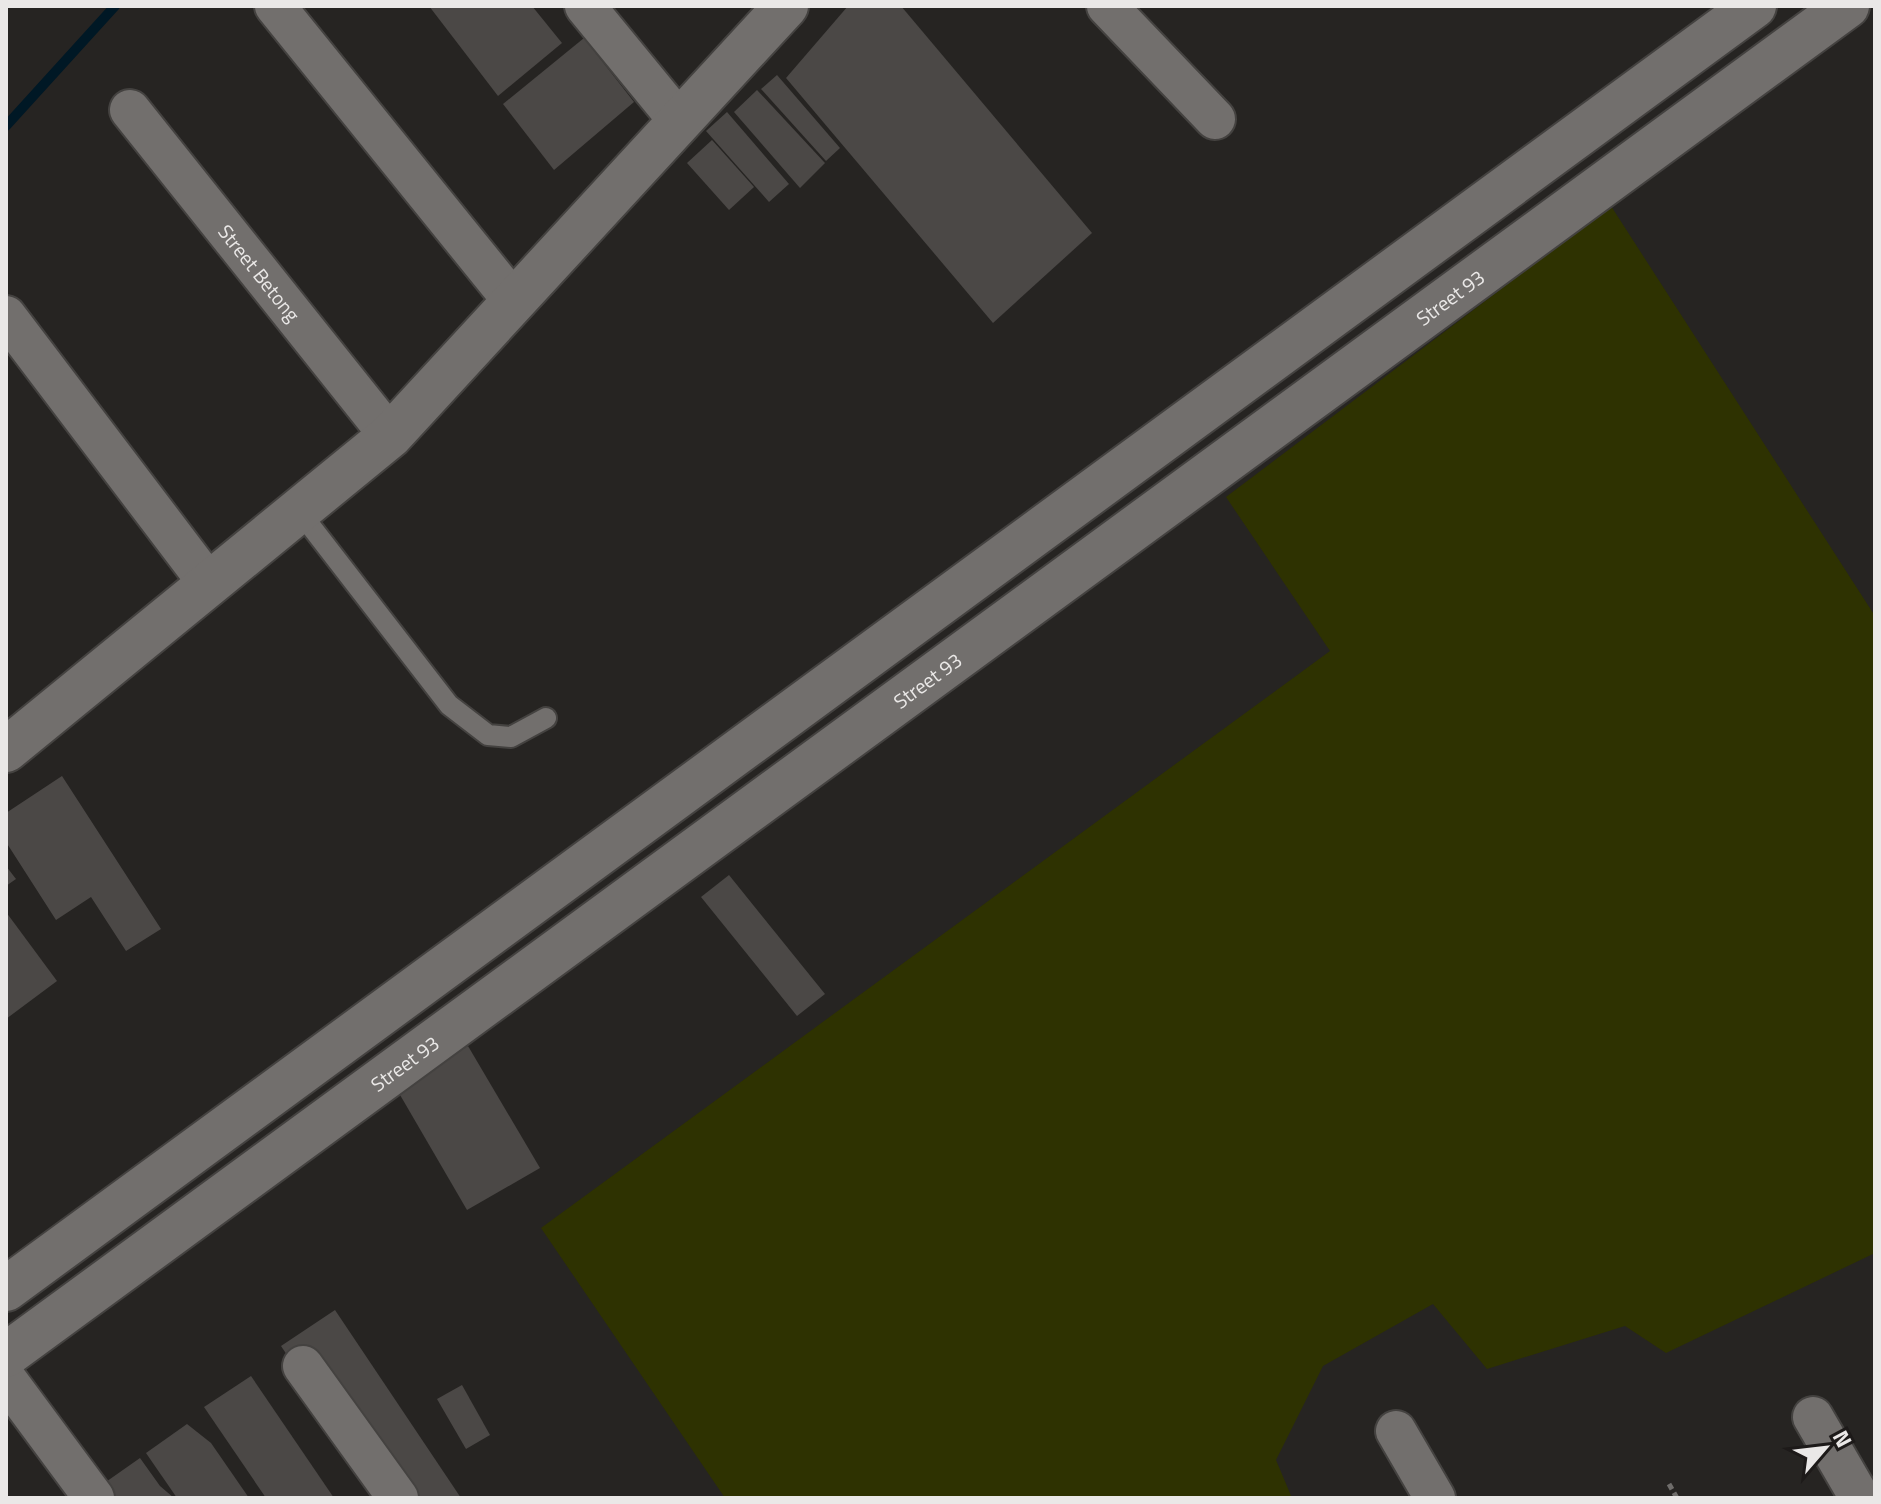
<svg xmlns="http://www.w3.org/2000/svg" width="1881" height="1504" font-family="'Titillium Web',sans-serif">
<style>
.green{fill:#2e3201}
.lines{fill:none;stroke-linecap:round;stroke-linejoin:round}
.stream{stroke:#001825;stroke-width:10}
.building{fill:#4b4846}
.lane-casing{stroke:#444240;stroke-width:24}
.street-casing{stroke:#444240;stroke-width:44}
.secondary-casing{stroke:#444240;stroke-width:48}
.path{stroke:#6f6d6b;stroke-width:5;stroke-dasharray:6 4;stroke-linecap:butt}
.lane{stroke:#726f6d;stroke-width:20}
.street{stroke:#726f6d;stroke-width:40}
.secondary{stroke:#726f6d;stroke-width:44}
.labels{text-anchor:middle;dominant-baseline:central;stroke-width:7;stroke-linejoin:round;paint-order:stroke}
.street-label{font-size:20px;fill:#eae8e7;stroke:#1d1a19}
</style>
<rect width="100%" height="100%" fill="#262422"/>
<path class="green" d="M1611,206L1875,616V1253L1666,1353L1625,1326L1487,1369L1433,1304L1323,1366L1276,1460L1292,1498H725L541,1228L1330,651L1226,497Z"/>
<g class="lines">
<path class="stream" d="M6,126L115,6"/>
</g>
<g class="building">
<path d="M429,6H532L562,43L498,96Z"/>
<path d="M848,6H901L1092,233L993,323L786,78Z"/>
<path d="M584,38L634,102L554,170L503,104Z"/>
<path d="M777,75L840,148L826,161L761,89Z"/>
<path d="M757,90L825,163L800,188L734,112Z"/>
<path d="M727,112L789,184L769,202L706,131Z"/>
<path d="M712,140L754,187L729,210L687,163Z"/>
<path d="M62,776L161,929L126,951L91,897L56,920L6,842V813Z"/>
<path d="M6,866L16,879L6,886Z"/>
<path d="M729,875L825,994L797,1016L701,897Z"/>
<path d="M6,912L57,981L6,1019Z"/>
<path d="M468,1046L540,1168L467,1210L396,1088Z"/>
<path d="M335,1310L461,1498H383L281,1346Z"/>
<path d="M251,1376L334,1498H266L204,1407Z"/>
<path d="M462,1385L490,1435L466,1449L437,1399Z"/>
<path d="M187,1424L211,1443L249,1498H177L146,1453Z"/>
<path d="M140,1458L160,1486L174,1498H83Z"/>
</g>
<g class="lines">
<defs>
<path id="lane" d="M299,511L449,705L488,735L511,737L546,718"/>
<g id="street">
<path d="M275,6L514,302"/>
<path d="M585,6L680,122"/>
<path d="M1107,6L1215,119"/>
<path id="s1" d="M130,110L390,436"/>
<path d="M6,316L209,584"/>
<path d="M303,1366L398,1498"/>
<path d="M6,1379L94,1498"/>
<path d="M1813,1417L1860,1498"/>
<path d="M1396,1431L1435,1498"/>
</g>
<g id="secondary">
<path d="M6,750L390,436L786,6"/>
<path d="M6,1289L1754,6"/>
<path id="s2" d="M6,1355L1847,6"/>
</g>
</defs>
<use href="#lane" class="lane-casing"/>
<use href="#street" class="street-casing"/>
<use href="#secondary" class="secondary-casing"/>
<path class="path" d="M1669,1484L1677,1498"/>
<use href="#lane" class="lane"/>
<use href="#street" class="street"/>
<use href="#secondary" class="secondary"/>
</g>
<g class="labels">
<g class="street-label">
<text stroke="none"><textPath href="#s1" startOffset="208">Street Betong</textPath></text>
<text stroke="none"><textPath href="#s2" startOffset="1790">Street 93</textPath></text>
<text stroke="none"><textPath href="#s2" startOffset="1142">Street 93</textPath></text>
<text stroke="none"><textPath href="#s2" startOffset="494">Street 93</textPath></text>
</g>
</g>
<rect width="1881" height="1504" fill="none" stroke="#eae8e7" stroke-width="16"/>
<g transform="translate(1825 1448) rotate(62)" stroke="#1d1a19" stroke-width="6" paint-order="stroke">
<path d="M0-6L14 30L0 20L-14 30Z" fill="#eae8e7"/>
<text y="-12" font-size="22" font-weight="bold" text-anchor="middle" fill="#eae8e7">N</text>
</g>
</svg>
